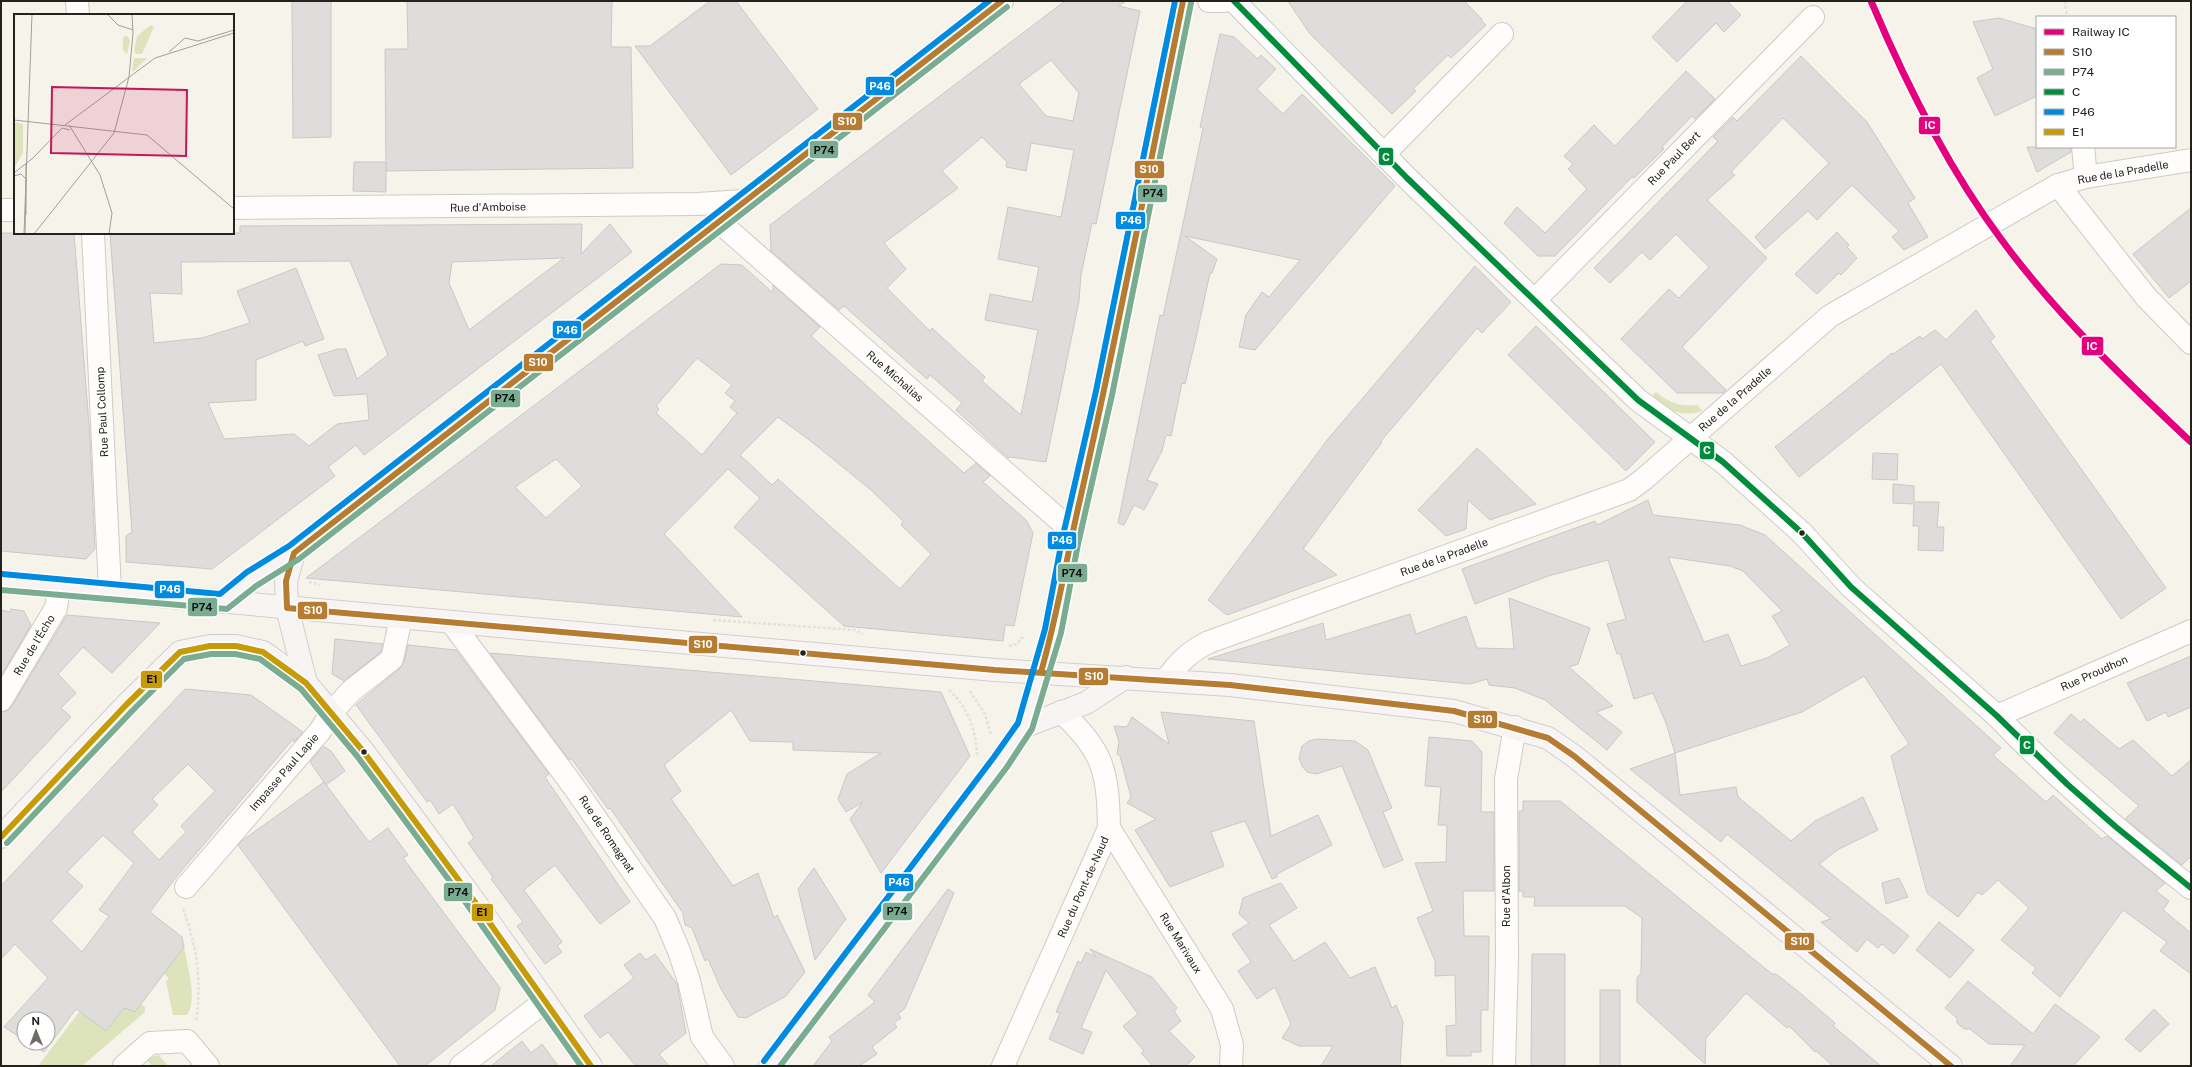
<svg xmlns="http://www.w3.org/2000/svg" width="2192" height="1067" font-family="'Public Sans',sans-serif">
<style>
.green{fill:#dde4bc}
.building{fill:#dedddb;stroke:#cac8c7;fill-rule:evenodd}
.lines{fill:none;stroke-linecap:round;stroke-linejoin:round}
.minor-casing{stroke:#cecbc6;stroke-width:24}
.major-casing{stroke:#d0cfcb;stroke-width:24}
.path{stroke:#e2e1df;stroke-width:2.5;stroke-dasharray:3 2;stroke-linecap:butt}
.minor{stroke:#fefdfc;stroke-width:22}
.major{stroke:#f9f4f4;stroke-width:22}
.bus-1-casing{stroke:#fff;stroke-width:9}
.bus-2-casing{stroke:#fff;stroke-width:9}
.bus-3-casing{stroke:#fff;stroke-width:9}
.bus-4-casing{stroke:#fff;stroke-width:9}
.bus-5-casing{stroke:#fff;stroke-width:9}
.bus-1{stroke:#b57c32;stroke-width:6}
.bus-2{stroke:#79ac91;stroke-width:6}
.bus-3{stroke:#008c3c;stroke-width:6}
.bus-4{stroke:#008be0;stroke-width:6}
.bus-5{stroke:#c79b07;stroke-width:6}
.rail-1-casing{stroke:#fff;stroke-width:10}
.rail-1{stroke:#e5007d;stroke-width:7}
.bus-dot{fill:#24221d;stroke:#fff;stroke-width:1.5}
.labels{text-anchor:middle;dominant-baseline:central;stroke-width:3;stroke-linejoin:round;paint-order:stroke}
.street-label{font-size:11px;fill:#24221d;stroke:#fff}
.inset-road{fill:none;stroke:#a29f99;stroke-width:1}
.view{fill:#c2185b;fill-opacity:0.15;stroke:#c2185b;stroke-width:2}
.inset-edge{fill:none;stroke:#24221d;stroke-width:2}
.line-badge{stroke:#fff;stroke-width:1.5}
.badge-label{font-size:11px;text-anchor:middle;font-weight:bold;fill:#fff}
.pale-badge-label{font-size:11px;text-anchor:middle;font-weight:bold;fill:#111}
</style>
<rect width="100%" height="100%" fill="#f6f3eb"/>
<g class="green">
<path d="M1656,392C1670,403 1680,407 1698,405L1702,411C1682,418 1666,409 1649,399Z"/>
<path d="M184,947C187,964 198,1001 187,1015H173L166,982L169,978L164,974Z"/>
<path d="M141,1004L145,1007V1012L82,1066H38L80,1011L106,1031L126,1005Z"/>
<path d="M159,1055L168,1066H152L146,1059Z"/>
</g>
<g class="building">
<path d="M292,1H331V137L293,138Z"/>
<path d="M407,1H612L611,47H631L633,168L386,171L385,49H408Z"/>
<path d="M710,1H736L818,109L731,175L635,46H650Z"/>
<path d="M1065,1H1126L1119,6L1140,11L1096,224L1092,223L1081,275L1079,301L1046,462L1010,457L1008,458L956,410L962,403L930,375L927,379L844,306L839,310L771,251L770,225ZM1051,60L1079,93L1073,121L1046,116L1019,84ZM982,137L1007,162L1006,167L1026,171L1031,143L1074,150L1061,217L1008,207L998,259L1039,267L1032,302L990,294L985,320L1038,330L1021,415L982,381L985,377L932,328L930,331L887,288L906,269L884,243L958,188L942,171Z"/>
<path d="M1288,1H1464L1482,19L1481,20L1486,25L1451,58L1448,55L1413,89L1416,91L1392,114L1310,34Z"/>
<path d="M1687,1H1727L1741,15L1724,32L1716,23L1677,62L1652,37Z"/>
<path d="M1999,18L2037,29V96L1995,116L1977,78L1993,69L1973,22Z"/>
<path d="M1220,34L1234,37L1258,59L1261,55L1276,69L1257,89L1283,114L1302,94L1395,186L1255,350L1239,347L1246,315L1262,292L1269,297L1300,260L1185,236L1217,259L1212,273H1210L1196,338L1185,384L1182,383L1171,436L1167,435L1165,438L1162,451L1147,480L1158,484L1144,510L1134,505L1124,525L1118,523L1160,315L1163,316L1190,191L1203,128L1200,127Z"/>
<path d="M1801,56L1867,122L1915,198L1908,203L1928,237L1904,250L1892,237L1899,231L1852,185L1817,220L1808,211L1765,249L1755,237L1829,163L1783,118L1731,172L1735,175L1707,200L1767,258L1682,347L1726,390L1723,393H1677L1621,339L1669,289L1679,298L1709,267L1676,234L1650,260L1642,252L1610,283L1594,268L1718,141L1713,137L1733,117L1737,121Z"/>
<path d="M1686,71L1715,99L1695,119L1692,116L1662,147L1664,149L1634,178L1632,177L1555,256H1538L1504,223L1517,207L1545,233L1587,189L1568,169L1573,164L1564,156L1594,125L1615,146Z"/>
<path d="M2027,147H2071V152L2037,172Z"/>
<path d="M354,162H386V192L353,191Z"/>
<path d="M2191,208V281L2169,298L2133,254Z"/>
<path d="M582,224L581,254L610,224L632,252L364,455L356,445L328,467L335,476L212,569L126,562V536L132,532L110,233H240V226ZM564,258L490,314L469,330L449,283L452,262ZM350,261L388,355L357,379L346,349H338L318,355L334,396L367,394L369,420L337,424L309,446L294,434L224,439L208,403L256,400V360L303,341L305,346L324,339L296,268L237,291L250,323L202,338L154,343L150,293L182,294L181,262Z"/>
<path d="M1837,232L1849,245L1847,247L1857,258L1841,275L1839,273L1817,294L1795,274Z"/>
<path d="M1,233H74L90,438L95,549L86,559L1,551Z"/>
<path d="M721,264L742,265L773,293V285L820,327L811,336L964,473L976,463L990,476L983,482L1026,520L1033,533L1014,626L1005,625L1003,641L844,626L734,527L760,498L728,469L664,534L742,617L306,578ZM697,358L732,385L725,393L735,401L730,407L737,413L702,455L656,413L659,409L656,406ZM778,417L812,442L871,490L903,521L901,525L931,554L900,589L778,479L772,485L740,455ZM556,459L582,486L546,518L515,487Z"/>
<path d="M1475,266L1511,302L1482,333L1477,328L1381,441L1382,442L1303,549L1337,575L1227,615L1208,600L1328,439Z"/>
<path d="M1976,310L1995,337L1990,341L2166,588L2121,619L1941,364L1799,477L1775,447L1892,353L1893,354L1920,336L1922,339L1935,330L1946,340Z"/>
<path d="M1536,326L1655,442L1626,471L1508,355Z"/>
<path d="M1477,448L1536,504L1490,520L1468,500L1466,529L1446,536L1418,510Z"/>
<path d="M1873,453L1898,454L1897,480L1872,479Z"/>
<path d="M1893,484L1914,486V502H1939L1937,527H1944L1943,551L1918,550L1919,526H1913L1914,504L1893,503Z"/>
<path d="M1648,500L1653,515L1740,525L1765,535L2001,748L1993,755L2046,802L2053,795L2102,839L2107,836L2165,883L2156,891L2169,901L2163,910L2191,933V974L2160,951L2167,942L2123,910L2060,997L2032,973L2036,968L2001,940L2029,908L1998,880L1982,895L1978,892L1958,917L1927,893L1891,756L1909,744L1864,676L1802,712L1675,753L1666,723L1653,693L1634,699L1620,653L1617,654L1607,624L1626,619L1608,560L1548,576L1475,604L1462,569L1595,521L1597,525ZM1668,557L1730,566L1743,571L1782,611L1772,616L1790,645L1767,658L1741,666L1728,634L1704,642Z"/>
<path d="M1509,598L1590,628L1578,664L1569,667L1613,706L1596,712L1622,732L1607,750L1545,700L1515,688L1489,685L1487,679L1470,684L1208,659L1323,623L1326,640L1410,614L1416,634L1466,616L1477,648L1514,649Z"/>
<path d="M11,609L24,611L31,625L1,676V610L10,612Z"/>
<path d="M67,615L160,623L112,673L83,647L58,674L76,693L61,708L71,717L1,792V712L7,711L12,706Z"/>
<path d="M335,639L383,644L381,652L344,681L332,674Z"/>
<path d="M408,645L456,650L549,774L545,777L630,902L600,924L555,865L524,890L562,942L557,946L562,952L545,964L517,926L523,922L491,879L493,877L468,843L474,838L453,804L439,814L430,800L427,802L356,705L400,668L404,662Z"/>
<path d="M490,653L941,692L970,756L881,873L850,819L863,802L846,812L838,799L847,774L881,753L793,750V742L750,741L731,710L664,765L681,791L671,799L733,886L758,873L774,918L777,915L805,972L786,996L746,1018L738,1017L721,989L708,959L705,961L692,928L685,925L683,913L610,808L608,809L571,758L569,760Z"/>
<path d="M2191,656V707L2168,717L2166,712L2147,721L2127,683Z"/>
<path d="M185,689L251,695L303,732L294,742L293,739L177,876L150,912L182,937L184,947L135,1012L124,1008L106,1031L76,1009L44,1052L29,1043H48V1019H24V1040L4,1027L48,978L15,944L1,959V886ZM188,764L215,791L181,826L186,832L159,860L132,832L158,805L152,799ZM103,835L134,863L99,910L109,916L82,952L51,921L83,886L67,872Z"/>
<path d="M1161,712L1254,721L1271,836L1318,815L1332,845L1277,874V877L1272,879L1245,821L1211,832L1224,866L1170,887L1135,830L1156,819L1127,803L1131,797L1120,756L1117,754L1119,742L1114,726L1127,727L1132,717L1169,744Z"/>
<path d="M2071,714L2080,722L2084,719L2119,749L2133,740L2172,776L2191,760V856L2182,865L2125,819L2139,806L2054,733Z"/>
<path d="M1429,737L1472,741L1482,752L1481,812H1494V891H1463L1464,936H1489L1488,1010H1481V1052H1471V1056H1447L1446,1026L1456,1025L1455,975L1435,976V961L1417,918L1433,911L1415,863L1446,862L1447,825H1438L1441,787L1425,786Z"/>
<path d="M1317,739L1355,741L1368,750L1392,808L1383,812L1403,860L1384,868L1342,766L1316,774L1307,772L1302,766L1299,758L1302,746L1309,741Z"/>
<path d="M323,746L331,751L345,771L326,785L310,762Z"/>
<path d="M1675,753L1680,795L1736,787L1738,797L1791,841L1815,821L1863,797L1878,830L1839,849L1819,864L1909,936L1894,954L1882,944L1878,948L1867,939L1857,952L1821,922L1831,919L1727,834L1721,842L1630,769Z"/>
<path d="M324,782L369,842L388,828L408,855L403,858L500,988L495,1010L425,1066H400L238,845L243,840Z"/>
<path d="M1523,801H1560L1772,974H1776L1799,992L1835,1023L1833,1026L1881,1066H1833L1816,1051L1815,1052L1789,1026L1787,1028L1746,993L1706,1038L1705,1064L1637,1002V978L1641,973L1642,918L1625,906H1534L1535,897H1523V891H1519V811H1523Z"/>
<path d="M814,868L846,919L815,960L798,889Z"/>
<path d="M1899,878L1908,897L1886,904L1882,883Z"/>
<path d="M1281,883L1297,908L1269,925L1294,961L1325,942L1350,978L1375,967L1392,1008L1396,1005L1403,1022L1400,1066H1321L1333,1046H1299L1282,1038L1291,1024L1275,987L1257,999L1238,971L1251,962L1232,934L1249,923L1239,914L1243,898Z"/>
<path d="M948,889L954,893L905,1008L898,1014L901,1018L894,1023L897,1027L872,1047L877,1054L859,1066H813L832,1041L829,1037L875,1002L868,995Z"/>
<path d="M1939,922L1974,950L1950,978L1916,950Z"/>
<path d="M1090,949L1152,977L1177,1008L1174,1011L1181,1021L1169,1031L1195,1057L1186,1066H1153L1141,1053L1144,1051L1123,1026L1138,1014L1106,970L1081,1028L1092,1032L1083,1054L1049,1039L1060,1013L1056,1012L1078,961L1081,963L1086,952L1096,957Z"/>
<path d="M640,953L646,960L655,954L677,984L686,1033L659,1054L669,1066H636L608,1032L600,1038L584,1016L634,978L624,965Z"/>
<path d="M1532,954H1565V1066H1531Z"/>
<path d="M1968,981L2033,1034L2055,1004L2100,1037L2073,1066H2010L2025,1045L1989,1044L1970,1029H1964L1957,1023V1018L1945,1008Z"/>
<rect x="1600" y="990" width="20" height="76"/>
<path d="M2154,1009L2169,1024L2140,1052L2125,1039Z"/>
<path d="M522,1041L531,1053L542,1044L558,1066H491Z"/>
</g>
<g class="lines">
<defs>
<g id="minor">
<path d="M77,1L78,15"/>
<path d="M1209,1H1224"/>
<path d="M1234,1L1407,178L1638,400L1723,462L1802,533L1851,587L1997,716C2057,779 2123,835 2191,888"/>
<path d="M2083,147L2086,177"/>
<path d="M1384,154L1502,34"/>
<path d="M2058,185L2146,297L2191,343"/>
<path d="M233,208L698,204L743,201"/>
<path d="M1,210H15"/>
<path d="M718,221L1072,531"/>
<path d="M93,233L110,591"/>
<path d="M1535,300L1813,17"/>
<path d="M452,623L574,787L665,918L679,951L689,981L702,1037L723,1066"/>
<path d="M1166,680C1178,663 1190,651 1209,642L1629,490L1644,479L1830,316L2058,185L2086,177L2191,160"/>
<path d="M1,700L56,608L59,587"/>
<path d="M1997,716L2191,631"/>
<path d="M1109,828L1222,1009L1232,1045L1231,1066"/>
<path d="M186,887L320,731L332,712L351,691L392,659L401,618"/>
<path d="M124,1066L150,1043L187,1041L208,1066"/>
<path d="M461,1066L545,1001"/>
<path d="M1003,1066L1109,828C1108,773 1104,750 1061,712"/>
<path d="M1504,1066L1507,958L1506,779L1515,727"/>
</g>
<g id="major">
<path d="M294,553L286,581L287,608L306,683L363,751L409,812L472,898L591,1066"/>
<path d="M1,582L995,670L1230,685L1454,711L1548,738L1574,756L1951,1066"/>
<path d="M223,602L251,579L294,553L1002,1"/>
<path d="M1025,726L1086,703L1126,677"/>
<path d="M1,837L126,705L180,652L210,646H236L263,652L306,683"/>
<path d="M770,1066L1001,762L1025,726L1053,631L1070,542L1104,393L1183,1"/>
</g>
</defs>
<use href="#minor" class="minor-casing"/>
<use href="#major" class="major-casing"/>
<g class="path">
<path d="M2065,1L2067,17"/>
<path d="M309,582L320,585"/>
<path d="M713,620L855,630L863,634"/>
<path d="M1009,646L1017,644L1023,637"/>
<path d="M949,690C968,707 976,730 977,755"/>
<path d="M970,691L985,714L991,735"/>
<path d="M183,909C197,946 202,982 196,1021"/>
</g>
<use href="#minor" class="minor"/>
<use href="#major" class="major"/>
<defs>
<g id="bus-1">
<path d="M1002,1L294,553L286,581L287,608L995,670L1230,685L1454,711L1548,738L1574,756L1951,1066"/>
<path d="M1041,672C1057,617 1066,560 1079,504C1117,337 1149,169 1183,1"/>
</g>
<g id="bus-2">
<path d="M1,590L227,609L256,586L299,559L1007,7"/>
<path d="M7,843L132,711L184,659L211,654H235L260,659L301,689L357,756L466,903L581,1066"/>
<path d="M780,1066L1007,767L1032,729L1061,633L1078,544L1112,395L1191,3"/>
</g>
<path id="bus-3" d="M1234,1L1407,178L1638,400L1723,462L1802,533L1851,587L1997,716L2067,784L2116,827L2191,888"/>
<g id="bus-4">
<path d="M2,574L220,594L247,572L289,546L989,1"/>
<path d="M764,1061L994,757L1018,723L1045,629L1062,540L1096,391L1175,1"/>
</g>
<path id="bus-5" d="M1,837L126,705L180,652L210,646H236L263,652L306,683L363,751L472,898L591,1066"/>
</defs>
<use href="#bus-1" class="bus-1-casing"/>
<use href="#bus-2" class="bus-2-casing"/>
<use href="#bus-3" class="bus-3-casing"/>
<use href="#bus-4" class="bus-4-casing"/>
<use href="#bus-5" class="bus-5-casing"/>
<use href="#bus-1" class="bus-1"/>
<use href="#bus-2" class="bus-2"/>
<use href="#bus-3" class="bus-3"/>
<use href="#bus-4" class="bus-4"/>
<use href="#bus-5" class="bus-5"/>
<defs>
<path id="rail-1" d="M1871,1C1906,84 1947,167 2001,239C2056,314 2124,379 2191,442"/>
</defs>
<use href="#rail-1" class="rail-1-casing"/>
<use href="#rail-1" class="rail-1"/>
</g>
<g class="bus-dot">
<circle cx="1802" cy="533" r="3.5"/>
<circle cx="803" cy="653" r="3.5"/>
<circle cx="364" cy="752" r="3.5"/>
</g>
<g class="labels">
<g class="street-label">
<text transform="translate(1674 158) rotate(-46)">Rue Paul Bert</text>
<text transform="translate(2123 172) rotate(-10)">Rue de la Pradelle</text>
<text transform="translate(488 207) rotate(-1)">Rue d'Amboise</text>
<text transform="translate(895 376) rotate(41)">Rue Michalias</text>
<text transform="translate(1735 399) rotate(-41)">Rue de la Pradelle</text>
<text transform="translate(102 412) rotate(-93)">Rue Paul Collomp</text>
<text transform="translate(1444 557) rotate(-20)">Rue de la Pradelle</text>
<text transform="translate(34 645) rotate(-59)">Rue de l'Écho</text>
<text transform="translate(2094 673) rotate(-24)">Rue Proudhon</text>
<text transform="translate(284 772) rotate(-49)">Impasse Paul Lapie</text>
<text transform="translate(607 834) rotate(56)">Rue de Romagnat</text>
<text transform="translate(1083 887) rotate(-66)">Rue du Pont-de-Naud</text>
<text transform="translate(1506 896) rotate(-90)">Rue d'Albon</text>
<text transform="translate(1181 943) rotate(58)">Rue Marivaux</text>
</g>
</g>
<g transform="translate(14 14)">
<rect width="220" height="220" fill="#f6f3eb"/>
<path d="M137,11L140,13L128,40H122L120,37L123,22ZM112,21L116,26L113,40L109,36V24ZM120,44H133L120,57H118ZM0,108L9,110V139L0,154Z" fill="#dde4bc"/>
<path class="inset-road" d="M93,0L104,11L119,16M155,38L171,24L184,27L220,16M0,106L133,121L220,195M51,111L141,44L220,19M55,111L86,161L98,199L95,220M12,149V201M0,159L19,144L48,114L56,116M0,162L7,160L12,165L11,220M10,220L18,0M20,220L100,119L115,63L119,19L118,0"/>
<path class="view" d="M38,73L173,76L172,142L37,139Z"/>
<rect width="220" height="220" class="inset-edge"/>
</g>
<g class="line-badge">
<rect x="865" y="76" width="30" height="20" rx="4" fill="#008be0"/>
<rect x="832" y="112" width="31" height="19" rx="4" fill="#b57c32"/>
<rect x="1918" y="116" width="23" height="19" rx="4" fill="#e5007d"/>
<rect x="809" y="140" width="30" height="19" rx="4" fill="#79ac91"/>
<rect x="1378" y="147" width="16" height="19" rx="4" fill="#008c3c"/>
<rect x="1134" y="160" width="31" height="19" rx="4" fill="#b57c32"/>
<rect x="1137" y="184" width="31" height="19" rx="4" fill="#79ac91"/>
<rect x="1115" y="211" width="31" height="19" rx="4" fill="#008be0"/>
<rect x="552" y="320" width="30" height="19" rx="4" fill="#008be0"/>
<rect x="2081" y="336" width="23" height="20" rx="4" fill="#e5007d"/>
<rect x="523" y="353" width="31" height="19" rx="4" fill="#b57c32"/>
<rect x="490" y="389" width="31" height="19" rx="4" fill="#79ac91"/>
<rect x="1699" y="441" width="16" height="19" rx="4" fill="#008c3c"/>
<rect x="1047" y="531" width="30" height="19" rx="4" fill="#008be0"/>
<rect x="1057" y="563" width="31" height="20" rx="4" fill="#79ac91"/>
<rect x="154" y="580" width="31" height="19" rx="4" fill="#008be0"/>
<rect x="187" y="597" width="31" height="20" rx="4" fill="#79ac91"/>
<rect x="297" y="601" width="31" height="19" rx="4" fill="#b57c32"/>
<rect x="688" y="635" width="30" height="19" rx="4" fill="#b57c32"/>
<rect x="1078" y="667" width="31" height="19" rx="4" fill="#b57c32"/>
<rect x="140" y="670" width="23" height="19" rx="4" fill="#c79b07"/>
<rect x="1467" y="710" width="31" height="19" rx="4" fill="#b57c32"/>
<rect x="2019" y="735" width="16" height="20" rx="4" fill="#008c3c"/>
<rect x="884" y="873" width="30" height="19" rx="4" fill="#008be0"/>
<rect x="443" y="882" width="30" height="20" rx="4" fill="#79ac91"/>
<rect x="882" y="902" width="31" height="19" rx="4" fill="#79ac91"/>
<rect x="471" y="903" width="23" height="19" rx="4" fill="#c79b07"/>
<rect x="1784" y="932" width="31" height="19" rx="4" fill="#b57c32"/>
</g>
<g class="badge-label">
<text x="880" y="90">P46</text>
<text x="847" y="125">S10</text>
<text x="1930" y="129">IC</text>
<text x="1386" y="161">C</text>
<text x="1149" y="173">S10</text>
<text x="1131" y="224">P46</text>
<text x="567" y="334">P46</text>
<text x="2092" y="350">IC</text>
<text x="538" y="366">S10</text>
<text x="1707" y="454">C</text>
<text x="1062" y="544">P46</text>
<text x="170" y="593">P46</text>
<text x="313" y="614">S10</text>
<text x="703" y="648">S10</text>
<text x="1094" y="680">S10</text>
<text x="1483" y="723">S10</text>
<text x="2027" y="749">C</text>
<text x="899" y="886">P46</text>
<text x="1800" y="945">S10</text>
</g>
<g class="pale-badge-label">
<text x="824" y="154">P74</text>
<text x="1153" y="197">P74</text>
<text x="505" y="402">P74</text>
<text x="1072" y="577">P74</text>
<text x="202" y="611">P74</text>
<text x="152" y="683">E1</text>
<text x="458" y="896">P74</text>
<text x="897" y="915">P74</text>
<text x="482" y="916">E1</text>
</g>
<rect width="2192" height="1067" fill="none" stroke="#24221d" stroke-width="4"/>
<rect x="2036" y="16" width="140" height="132" fill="#ffffff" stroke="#a7a7a5"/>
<rect x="2044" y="29" width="20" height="6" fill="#e5007d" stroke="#a7a7a5"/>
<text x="2072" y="36" font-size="12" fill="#24221d">Railway IC</text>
<rect x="2044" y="49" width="20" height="6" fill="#b57c32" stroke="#a7a7a5"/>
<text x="2072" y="56" font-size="12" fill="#24221d">S10</text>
<rect x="2044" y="69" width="20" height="6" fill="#79ac91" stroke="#a7a7a5"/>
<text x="2072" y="76" font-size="12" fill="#24221d">P74</text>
<rect x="2044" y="89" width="20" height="6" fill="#008c3c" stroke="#a7a7a5"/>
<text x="2072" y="96" font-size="12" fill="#24221d">C</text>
<rect x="2044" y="109" width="20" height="6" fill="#008be0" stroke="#a7a7a5"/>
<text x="2072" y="116" font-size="12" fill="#24221d">P46</text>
<rect x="2044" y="129" width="20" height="6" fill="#c79b07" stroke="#a7a7a5"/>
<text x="2072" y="136" font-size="12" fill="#24221d">E1</text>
<g transform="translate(36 1031) rotate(359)"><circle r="19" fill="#ffffff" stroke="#a7a7a5"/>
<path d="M0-3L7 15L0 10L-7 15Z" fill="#6e6b65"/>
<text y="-6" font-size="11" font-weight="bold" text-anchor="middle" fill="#24221d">N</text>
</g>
</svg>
